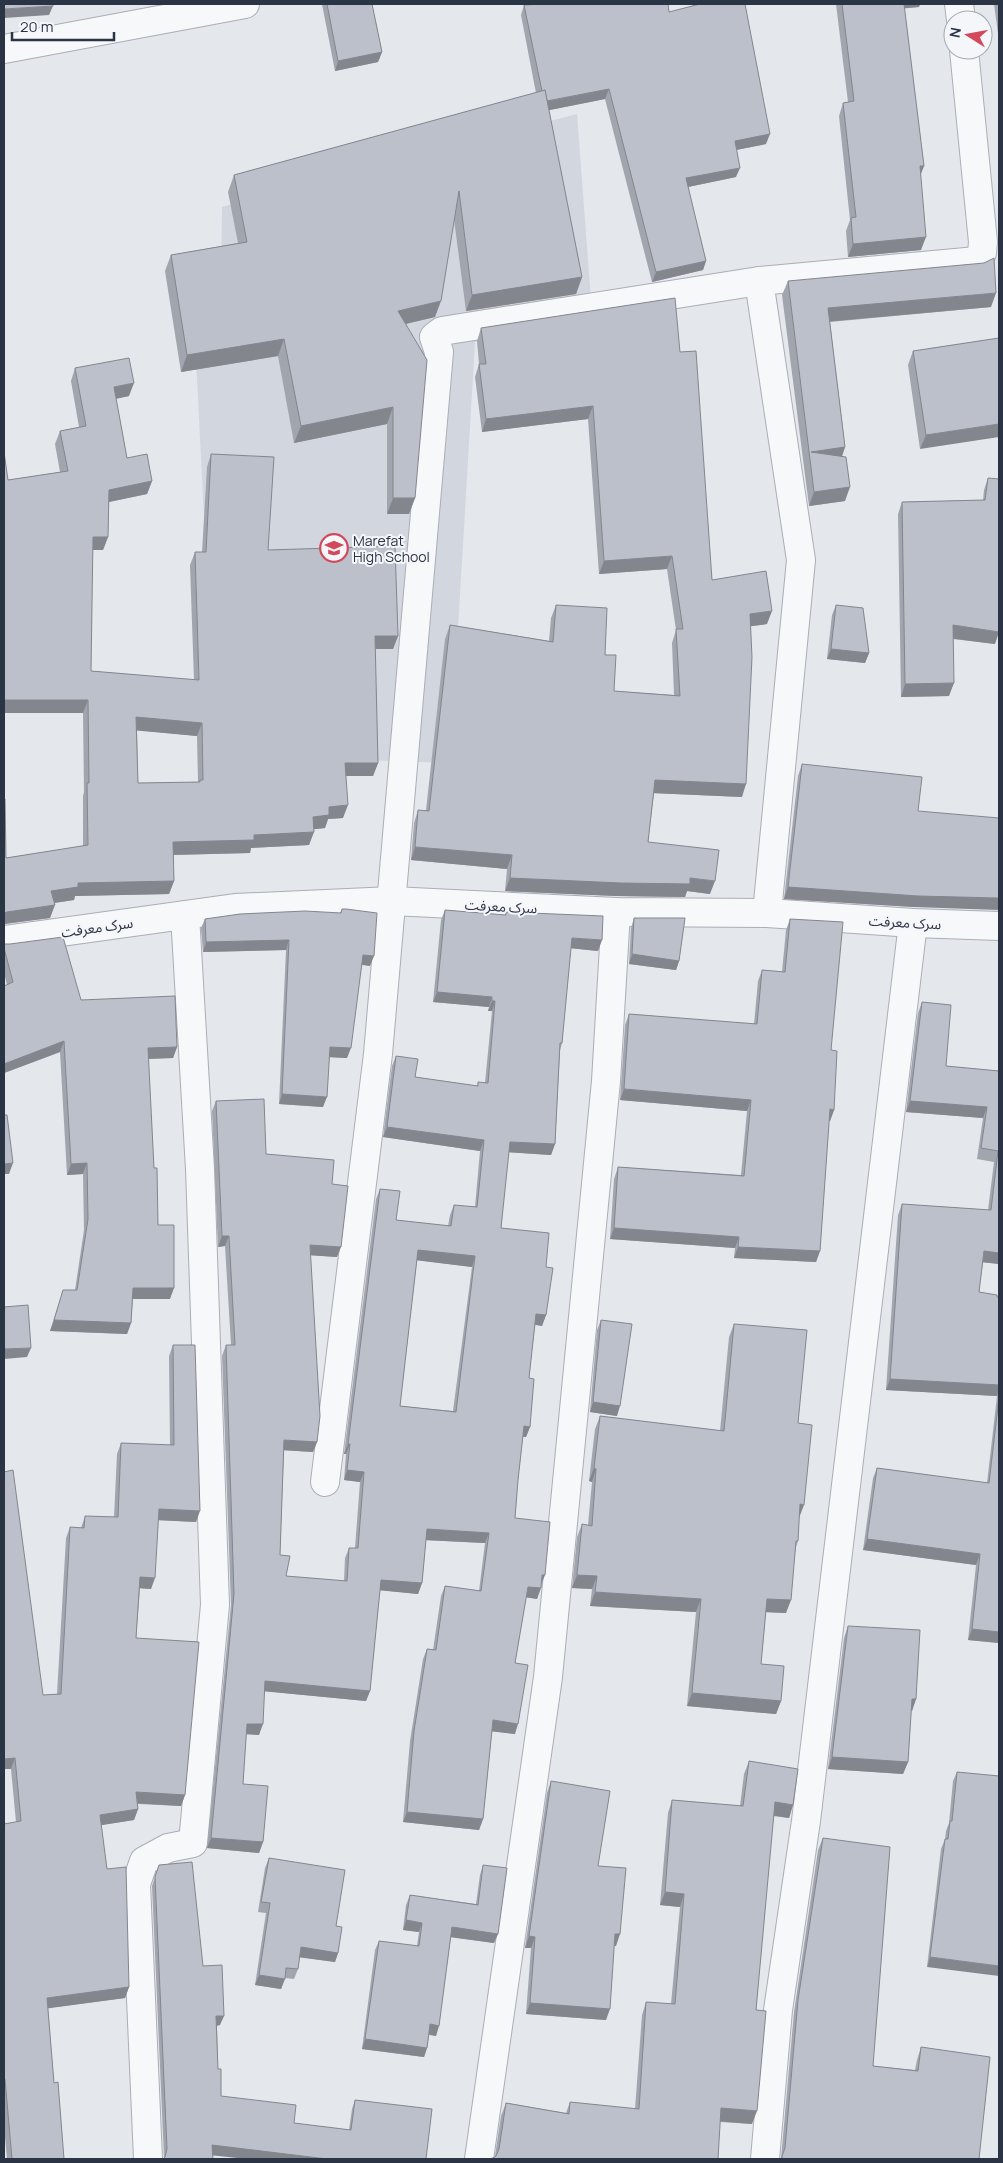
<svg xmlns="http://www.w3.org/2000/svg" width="1003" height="2163" font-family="Manrope,'Noto Sans Arabic',sans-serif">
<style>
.built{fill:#d2d6de}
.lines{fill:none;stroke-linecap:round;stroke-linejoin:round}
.street-casing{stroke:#a9aeb7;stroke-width:30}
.street{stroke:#f7f8fa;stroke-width:28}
.wall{fill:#a1a5ae;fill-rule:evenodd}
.shaded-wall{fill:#83868d}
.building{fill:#bbc0ca;stroke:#83868d;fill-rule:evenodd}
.labels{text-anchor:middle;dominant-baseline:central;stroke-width:4;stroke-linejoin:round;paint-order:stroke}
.poi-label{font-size:14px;fill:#2b3445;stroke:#f4f6f9;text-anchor:start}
.street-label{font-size:14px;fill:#2b3445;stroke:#f4f6f9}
</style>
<rect width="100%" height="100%" fill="#e4e7ec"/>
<path class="built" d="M577,114L593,327L475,342L450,763L216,755L193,299L221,287L222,207Z"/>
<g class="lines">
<defs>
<g id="street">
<path d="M959,4L961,20"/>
<path d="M4,49L245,4"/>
<path d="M759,281L801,560L767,913"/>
<path d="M4,940L235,908L392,901L616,912L767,913L913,923L999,926"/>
<path d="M325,1482L378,1054L439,352L434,337L442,331L759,281L977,261L982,253L983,242L964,50"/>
<path d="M148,2159L136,1884L144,1861L168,1848L193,1843L215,1605L200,1169L185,915"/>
<path d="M479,2159L548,1677L606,1081L616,912"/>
<path d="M765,2159L778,2010L806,1821L913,923"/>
</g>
</defs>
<use href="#street" class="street-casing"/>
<use href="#street" class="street"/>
</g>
<g class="wall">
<path d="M322,4H372L382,52L378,62L335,71Z"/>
<path d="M836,4H920L919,7L904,8L924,166L920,175L921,250L848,257L846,231L850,220L839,116L843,103L848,102Z"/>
<path d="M994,4H999V41Z"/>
<path d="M524,5L669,12L766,144L736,150V177L688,187L706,261L703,270L652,282L605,99L549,110L582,277L576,294L466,311L454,219L435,317L406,324L415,498L409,514H387V424L294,443L278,356L181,372L165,271L171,255L238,243L228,192L234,175L536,93L521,15Z"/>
<path d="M788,281L991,307L830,322L845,447L842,457L845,501L809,506L782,295Z"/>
<path d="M481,328L680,352L712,580L767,624L751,626L742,797L654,793L648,842L710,894L687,891L685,897L616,896L505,891L507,869L411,860L414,823L418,810H426L445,639L450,625L549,641L551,618L556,605L605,655L614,691L674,695L672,643L676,630L667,569L599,574L588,419L482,432L475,377L479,364L477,341Z"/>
<path d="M999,338L920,449L908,365L913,351Z"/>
<path d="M75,368L129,396L116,399L127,458L152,481L147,494L109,502L108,537L103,550H92L91,671L194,680L190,565L195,552H202L207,467L211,454L268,550L398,636L393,649H375L378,763L373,776H346L343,818L328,819L325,828L314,829L309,845L251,848L250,853L173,855L174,881L169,894L75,896L74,900L55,903L50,918L4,924V799L6,858L83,846V796L84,792L83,713L8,480L60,472L55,444L60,431L79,427L71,381ZM137,730L197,736L198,782L138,783Z"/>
<path d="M988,478L995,644L953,639L949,696L901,697L898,514L902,502L983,500L984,490Z"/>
<path d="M836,605L869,653L865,663L827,659L832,615Z"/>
<path d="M802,764L918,811L914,907L784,899L798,776Z"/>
<path d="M342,909L370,966L362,965L347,1058L329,1057L323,1107L279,1104L286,950L203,952L201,928L205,919L340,913Z"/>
<path d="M445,910L505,915L506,912L598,951L571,948L562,1043L560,1050L555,1144L551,1155L508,1152L501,1228L546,1267V1315L542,1326L535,1325L529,1378L530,1427L526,1437H523L518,1480L515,1518L541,1585L537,1599L526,1597L515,1663V1734L492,1731L483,1819L479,1830L403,1822L410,1741L423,1659L427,1649L433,1650L441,1596L445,1586L479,1591L485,1543L426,1540L422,1583L418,1594L380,1590L370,1691L366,1701L264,1691L259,1735L246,1734L243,1784L263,1842L259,1853L207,1848L231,1605L222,1356L226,1345H231L225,1246L218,1247L212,1111L216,1101L266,1154L332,1184L337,1257L310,1255L317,1442L313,1452L284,1450L280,1555L286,1576L344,1581L345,1558L349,1548H355L360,1482L344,1480L346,1454H344L376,1199L380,1189L396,1220L448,1226L450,1215L454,1205L475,1207L480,1151L383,1137L392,1066L396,1056L415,1077L477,1086L478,1082L485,1083L492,1011H488L489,1007L433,1002L441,920ZM417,1260L472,1267L453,1411L400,1406Z"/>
<path d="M634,918L679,961L676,970L629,964L631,928Z"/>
<path d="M790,919L831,1050L834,1110L830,1121H829L820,1251L816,1262L734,1258L735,1248L610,1239L614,1179L618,1167L741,1175L747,1111L620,1100L625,1025L629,1014L754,1024L758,981L762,970L782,972L786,930Z"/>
<path d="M4,944L81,1000L177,1047L173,1058L148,1059L154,1168L158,1225L170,1299H133L131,1323L127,1334L50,1331L63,1290H75L84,1230L83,1174L67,1175L60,1052L4,1073V986L7,985L4,973Z"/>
<path d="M922,1002L946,1066L999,1071V1264L983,1262L979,1292L999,1298V1643L968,1640L976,1565L863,1550L873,1478L877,1468L987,1483L997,1396L886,1390L898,1215L902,1204L988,1210L994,1162L977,1159L983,1118L906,1112L918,1013Z"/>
<path d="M601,1320L617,1416L590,1412L597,1330Z"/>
<path d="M734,1324L798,1423L799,1517L798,1541L796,1547L786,1613L766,1612L761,1664L781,1701L776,1714L687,1706L696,1612L590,1606L592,1589L572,1588L577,1537L582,1524L588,1525L592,1482L589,1481L595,1429L600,1416L720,1431L729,1337Z"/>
<path d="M173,1345L196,1522L158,1520L151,1589L140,1588L136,1638L185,1795L181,1806L138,1804V1809L134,1820L101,1825L107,1869L129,1987L125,1998L48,2008L54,2083L64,2159H7L4,2126V1824L16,1822L11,1769H4L43,1695L57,1694L66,1538L70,1527L81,1528L85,1516L114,1517L117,1454L121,1443L170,1445L169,1356Z"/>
<path d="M848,1626L916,1699L912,1711H911L908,1762L903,1774L828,1769L844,1638Z"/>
<path d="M749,1761L793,1805L789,1818L773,1816L756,2010L752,2124L720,2122L495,2156L501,2116L506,2103L566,2113L570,2102L635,2109L642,2015L646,2002L671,2004L680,1907L660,1905L668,1813L672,1800L740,1806L744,1774Z"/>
<path d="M957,1772L999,1776L927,1967L941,1849L945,1839L946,1831L949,1823L953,1781Z"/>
<path d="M551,1781L598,1866L616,1946H614L606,2020L526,2014L531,1948H525L547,1793Z"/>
<path d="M823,1838L873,2066L915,2070L917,2060L921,2047L979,2159H781L794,2012L818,1850Z"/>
<path d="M269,1858L336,1926L338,1953L335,1962L300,1957L298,1969L294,1979L285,1978L281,1989L255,1985L266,1913L258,1912L265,1868Z"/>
<path d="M159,1865L203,1966L220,2025L217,2026L218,2069L221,2096L294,2123L349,2130L352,2109L355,2100L426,2159L212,2155L164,2158L152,1886Z"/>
<path d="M483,1865L494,1943L451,1937L436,2036L429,2035L427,2048L424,2057L362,2049L375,1950L379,1941L417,1946L419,1932L403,1930L406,1905L410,1895L476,1904L480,1875Z"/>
</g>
<g class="shaded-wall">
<path d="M900,4H920L919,7L898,9Z"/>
<path d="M53,6L49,15L4,18V9Z"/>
<path d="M382,52L378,62L335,71L338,61Z"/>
<path d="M609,89L605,99L540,112L544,102Z"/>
<path d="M770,134L766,144L731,151L735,141Z"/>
<path d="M920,166H924L919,179Z"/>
<path d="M740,168L736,177L683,188L686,178Z"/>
<path d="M926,237L921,250L848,257L853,244Z"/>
<path d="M706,261L703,270L652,282L656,272Z"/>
<path d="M582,277L576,294L466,311L472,295Z"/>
<path d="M996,293L991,307L823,322L828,308Z"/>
<path d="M441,301L435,317L392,327L398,311Z"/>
<path d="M284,339L278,356L181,372L187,355Z"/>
<path d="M134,383L129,396L109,400L114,387Z"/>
<path d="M593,406L588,419L482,432L486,419Z"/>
<path d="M393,407L387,424L294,443L301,426Z"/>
<path d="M999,424V437L920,449L926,435Z"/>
<path d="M845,447L840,461L811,452Z"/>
<path d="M152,481L147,494L104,503L109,490Z"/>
<path d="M850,487L845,501L809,506L814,492Z"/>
<path d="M393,498H415L409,514H387Z"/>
<path d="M93,537H108L103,550H88Z"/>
<path d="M672,556L667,569L599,574L604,561Z"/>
<path d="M772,611L767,624L745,627L750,614Z"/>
<path d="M953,625L999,632L995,644L948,638Z"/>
<path d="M375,636H398L393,649H370Z"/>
<path d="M831,649L869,653L865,663L827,659Z"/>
<path d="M954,683L949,696L901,697L905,684Z"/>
<path d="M4,700H88L83,713H4Z"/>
<path d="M136,717L202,723L197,736L131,730Z"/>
<path d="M345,763H378L373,776H340Z"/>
<path d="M655,780L746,784L742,797L650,793Z"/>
<path d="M348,805L343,818L328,819L325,828L308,830L313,817L329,807Z"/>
<path d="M314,832L309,845L251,848L250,853L168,855L173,842L254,835Z"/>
<path d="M415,847L512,855L507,869L411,860Z"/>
<path d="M510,878H690L715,881L710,894L687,891L685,897L616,896L505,891Z"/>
<path d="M174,881L169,894L75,896L74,900L46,904L51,891L78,883Z"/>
<path d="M788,887L999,898V910L914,907L784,899Z"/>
<path d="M55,905L50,918L4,924V913L7,912Z"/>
<path d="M572,938L602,940L598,951L568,948Z"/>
<path d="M289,940L286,950L203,952L206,942Z"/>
<path d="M632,954L679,961L676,970L629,964Z"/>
<path d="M363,955L374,956L370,966L359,964Z"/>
<path d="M437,992L492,997L489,1007L433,1002Z"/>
<path d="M492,1001H495L492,1011H488Z"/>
<path d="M64,1041L60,1052L4,1073V1064Z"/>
<path d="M177,1047L173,1058L144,1059L148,1048Z"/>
<path d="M330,1047L351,1048L347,1058L326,1057Z"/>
<path d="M624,1089L751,1100L747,1111L620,1100Z"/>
<path d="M282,1094L327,1097L323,1107L279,1104Z"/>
<path d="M910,1101L987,1107L983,1118L906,1112Z"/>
<path d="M830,1109L834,1110L830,1121L826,1120Z"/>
<path d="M387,1127L484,1140L480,1151L383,1137Z"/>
<path d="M510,1142L555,1144L551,1155L506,1152Z"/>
<path d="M13,1163L9,1174H4V1164Z"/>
<path d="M87,1163L83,1174L67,1175L71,1164Z"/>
<path d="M614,1228L739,1237L735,1248L610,1239Z"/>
<path d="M222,1236H229L225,1246L218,1247Z"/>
<path d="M310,1245L341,1247L337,1257L306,1255Z"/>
<path d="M738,1247L820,1251L816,1262L734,1258Z"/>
<path d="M418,1250L475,1256L472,1267L414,1260Z"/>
<path d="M984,1251L999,1253V1264L980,1262Z"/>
<path d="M133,1288H174L170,1299H129Z"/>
<path d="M536,1314L546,1315L542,1326L533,1324Z"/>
<path d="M54,1320L131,1323L127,1334L50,1331Z"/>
<path d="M31,1348L27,1357L4,1359V1349Z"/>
<path d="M890,1379L999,1385V1389L997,1396L886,1390Z"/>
<path d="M593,1402L620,1406L617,1416L590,1412Z"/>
<path d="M524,1426L530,1427L526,1437L521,1436Z"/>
<path d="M284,1440L317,1442L313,1452L280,1450Z"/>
<path d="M348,1444H350L346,1454H344Z"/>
<path d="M594,1468L596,1469L592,1482L589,1481Z"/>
<path d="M347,1470L364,1472L360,1482L344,1480Z"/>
<path d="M800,1504L804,1505L799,1518Z"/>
<path d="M159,1509L200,1511L196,1522L155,1520Z"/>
<path d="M427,1529L489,1533L485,1543L423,1540Z"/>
<path d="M867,1539L980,1554L976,1565L863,1550Z"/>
<path d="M542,1575H545L541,1585Z"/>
<path d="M577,1575L597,1576L592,1589L572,1588Z"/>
<path d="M140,1577L155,1578L151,1589L136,1588Z"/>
<path d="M381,1580L422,1583L418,1594L377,1590Z"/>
<path d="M528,1587L541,1588L537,1599L524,1597Z"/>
<path d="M595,1592L701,1599L696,1612L590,1606Z"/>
<path d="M767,1599L791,1600L786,1613L762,1612Z"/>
<path d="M972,1629L999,1632V1643L968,1640Z"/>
<path d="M265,1681L370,1691L366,1701L261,1691Z"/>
<path d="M692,1693L781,1701L776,1714L687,1706Z"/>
<path d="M912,1699H916L912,1711H907Z"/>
<path d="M493,1720L518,1724L515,1734L489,1731Z"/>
<path d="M247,1724H263L259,1735L243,1734Z"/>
<path d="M832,1757L908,1762L903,1774L828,1769Z"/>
<path d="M15,1758L11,1769H4V1759Z"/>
<path d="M136,1792L185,1795L181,1806L132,1803Z"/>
<path d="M775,1802L793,1805L789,1818L770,1815Z"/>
<path d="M138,1809L134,1820L96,1826L100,1815Z"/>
<path d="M407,1812L483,1819L479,1830L403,1822Z"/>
<path d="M211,1838L263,1842L259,1853L207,1848Z"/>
<path d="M665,1892L684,1894L680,1907L660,1905Z"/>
<path d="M406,1920L422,1923L419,1932L403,1930Z"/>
<path d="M452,1927L498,1934L494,1943L449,1937Z"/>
<path d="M615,1934H620L616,1946L611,1945Z"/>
<path d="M529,1936L535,1937L531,1948H525Z"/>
<path d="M301,1947L338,1953L335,1962L297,1957Z"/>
<path d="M930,1957L999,1966V1976L927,1967Z"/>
<path d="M259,1975L285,1979L281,1989L255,1985Z"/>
<path d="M129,1987L125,1998L43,2009L47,1998Z"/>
<path d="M530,2003L610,2009L606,2020L526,2014Z"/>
<path d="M216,2016H224L220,2025L213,2026Z"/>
<path d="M430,2024L439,2026L436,2036L427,2034Z"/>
<path d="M365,2039L427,2048L424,2057L362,2049Z"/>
<path d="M721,2108L757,2111L752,2124L716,2121Z"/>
<path d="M212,2145L327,2159H247L209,2155Z"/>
</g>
<g class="building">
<path d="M4,4H53V6L4,9Z"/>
<path d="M327,4H372L382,52L338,61Z"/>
<path d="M542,4H668L669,12L700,4H745L770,134L735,141L740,168L686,178L706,261L656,272L609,89L547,101L545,90L542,91L524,5Z"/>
<path d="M842,4H904L924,166H920L926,237L853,244L851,218L856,217L843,103L854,101Z"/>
<path d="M545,90L582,277L472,295L459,191L441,301L398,311L427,360L415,498H393V407L301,426L284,339L187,355L171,255L247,242L234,175Z"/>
<path d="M994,258L996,293L828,308L845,447L811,452L846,457L850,487L814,492L788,281L984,263Z"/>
<path d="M675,298L680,352L696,351L712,580L766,571L772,611L750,614L752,657L746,784L655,780L648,842L719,850L715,881L690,878V884L621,883L510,878L512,855L415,847L418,810L429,811L450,625L553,642L556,605L607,608L605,655H616L614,691L680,696L676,629H683L672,556L604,561L593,406L486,419L479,364H486L481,328Z"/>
<path d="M999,338V424L926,435L913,351Z"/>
<path d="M129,358L134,383L114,387L127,458L147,454L152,481L109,490L108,537H93L91,671L199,680L195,552H206L211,454L274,457L268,550L395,546L398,636H375L378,763H345L348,805L329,807V815L313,817L314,832L254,835V840L173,842L174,881L78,883V887L51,891L55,905L7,912L4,913V799H5L6,858L88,845L87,783H89L88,700H4V452L8,480L68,471L60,431L86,426L75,368ZM136,717L202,723L203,780H200V782L138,783Z"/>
<path d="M988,478L999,479V632L953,625L954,683L905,684L902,502L985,500Z"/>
<path d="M836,605L863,608L869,653L831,649Z"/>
<path d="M802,764L922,777L918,811L999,818V898L918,896L788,887Z"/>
<path d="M342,909H346L377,913L374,956L363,955L351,1048L330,1047L327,1097L282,1094L289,940L206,942L205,919L240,914L305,911L341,913Z"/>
<path d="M445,910L506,915V912L603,916L602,940L572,938L562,1043H560L555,1144L510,1142L501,1228L549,1233L546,1267L553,1268L546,1315L536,1314L529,1378L534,1379L530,1427L524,1426L518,1480L515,1518L550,1522L545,1575H542L541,1588L528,1587L515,1663L528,1665L518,1724L493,1720L483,1819L407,1812L414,1731L427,1649L436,1650L445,1586L481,1591L489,1533L427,1529L422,1583L381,1580L370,1691L265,1681L263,1724H247L243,1784L268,1786L263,1842L211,1838L234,1594L226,1345H235L229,1236H222L216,1101L264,1099L266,1154L334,1160L332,1184L348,1186L341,1247L310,1245L320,1416L317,1442L284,1440L280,1555L290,1556L286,1576L347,1581L349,1548H358L364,1472L347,1470L350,1444H348L380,1189L400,1191L396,1220L451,1226L454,1205L477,1207L484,1140L387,1127L396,1056L418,1059L415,1077L478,1086V1082L488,1083L495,1001H492V997L437,992ZM418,1250L475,1256L456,1412L400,1406Z"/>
<path d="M634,918H685L679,961L632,954Z"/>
<path d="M790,919L843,922L831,1050L837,1051L834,1110L830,1109L820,1251L738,1247L739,1237L614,1228L618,1167L744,1176L751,1100L624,1089L629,1014L757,1024L762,970L785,972Z"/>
<path d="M63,937L81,1000L175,996L177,1047L148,1048L154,1168H157L158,1225H174V1288H133L131,1323L54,1320L63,1290H77L88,1219L87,1163L71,1164L64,1041L4,1064V986L13,982L4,948V944H10Z"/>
<path d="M922,1002L951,1005L946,1066L999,1071V1253L984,1251L979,1292L997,1295V1297L999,1298V1385L890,1379L902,1204L991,1210L998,1151L981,1148L987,1107L910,1101Z"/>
<path d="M4,1115H7L13,1163L4,1164Z"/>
<path d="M28,1305L31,1348L4,1349V1307Z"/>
<path d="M601,1320L632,1324L620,1406L593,1402Z"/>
<path d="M734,1324L807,1330L798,1423L812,1425L804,1505L800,1504L798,1541H796L791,1600L767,1599L761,1664L784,1666L781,1701L692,1693L701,1599L595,1592L597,1576L577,1575L582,1524L592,1526L596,1469L594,1468L600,1416L724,1431Z"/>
<path d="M173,1345H195L200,1511L159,1509L155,1578L140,1577L136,1638L199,1642L185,1795L136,1792L138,1809L100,1815L107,1869L126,1867L129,1987L47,1998L54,2083L58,2082L64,2159H12L5,2079H4V1824L21,1821L15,1758L4,1759V1472L13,1470L43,1695L61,1694L70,1527L84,1528L85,1516L118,1517L121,1443L174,1445Z"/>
<path d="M999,1398V1632L972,1629L980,1554L867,1539L877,1468L989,1483Z"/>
<path d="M848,1626L920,1630L916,1699H912L908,1762L832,1757Z"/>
<path d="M749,1761L798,1769L793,1805L775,1802L756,2010L766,2011L757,2111L721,2108L718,2159H491L496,2156L499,2149L506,2103L569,2114L570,2102L639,2109L646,2002L675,2004L684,1894L665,1892L672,1800L743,1806Z"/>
<path d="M957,1772L999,1776V1966L930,1957L945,1839H948L950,1821H952Z"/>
<path d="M551,1781L610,1791L598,1866L626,1868L620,1934H615L610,2009L530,2003L535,1937L529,1936Z"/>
<path d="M823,1838L890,1847L873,2066L918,2071L921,2047L990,2057L979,2159H782V2156L785,2148L798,2000Z"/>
<path d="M269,1858L345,1870L336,1926L342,1927L338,1953L301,1947L298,1969L286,1968L285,1979L259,1975L270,1903L261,1902Z"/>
<path d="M192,1862L203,1966L222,1965L224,2016H216L218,2069H221V2096L296,2105L294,2123L351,2130L355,2100L432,2109L426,2159H327L212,2145L213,2159H163L165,2157L167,2149L155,1877L159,1865Z"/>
<path d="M483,1865L507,1868L498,1934L452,1927L439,2026L430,2024L427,2048L365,2039L379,1941L419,1946L422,1923L406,1920L410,1895L478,1905Z"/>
</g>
<defs>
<symbol id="school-ring" viewBox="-11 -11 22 22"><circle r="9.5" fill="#f4f6f9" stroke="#d1495b" stroke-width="1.5"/><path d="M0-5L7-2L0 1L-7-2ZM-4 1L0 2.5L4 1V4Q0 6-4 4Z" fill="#d1495b"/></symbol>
</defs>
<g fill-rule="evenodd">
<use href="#school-ring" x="318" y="532" width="32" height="32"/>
</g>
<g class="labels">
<g class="poi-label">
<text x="353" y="540">Marefat<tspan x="353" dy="16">High School</tspan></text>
</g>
<g class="street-label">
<text transform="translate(501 906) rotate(3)">سرک معرفت</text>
<text transform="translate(905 922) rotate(3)">سرک معرفت</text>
<text transform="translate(97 927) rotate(-8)">سرک معرفت</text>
</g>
</g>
<rect width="1003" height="2163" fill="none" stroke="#2b3445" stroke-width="10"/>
<g transform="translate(968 35) rotate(281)"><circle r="24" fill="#f4f6f9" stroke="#a4a8b1"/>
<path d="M0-4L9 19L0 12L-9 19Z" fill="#d1495b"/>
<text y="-8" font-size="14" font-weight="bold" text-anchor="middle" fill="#2b3445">N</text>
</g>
<path d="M12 32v8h102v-8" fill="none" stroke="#2b3445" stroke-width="2.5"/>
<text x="20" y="32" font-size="15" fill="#2b3445" stroke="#f4f6f9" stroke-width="4" paint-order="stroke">20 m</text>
</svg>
